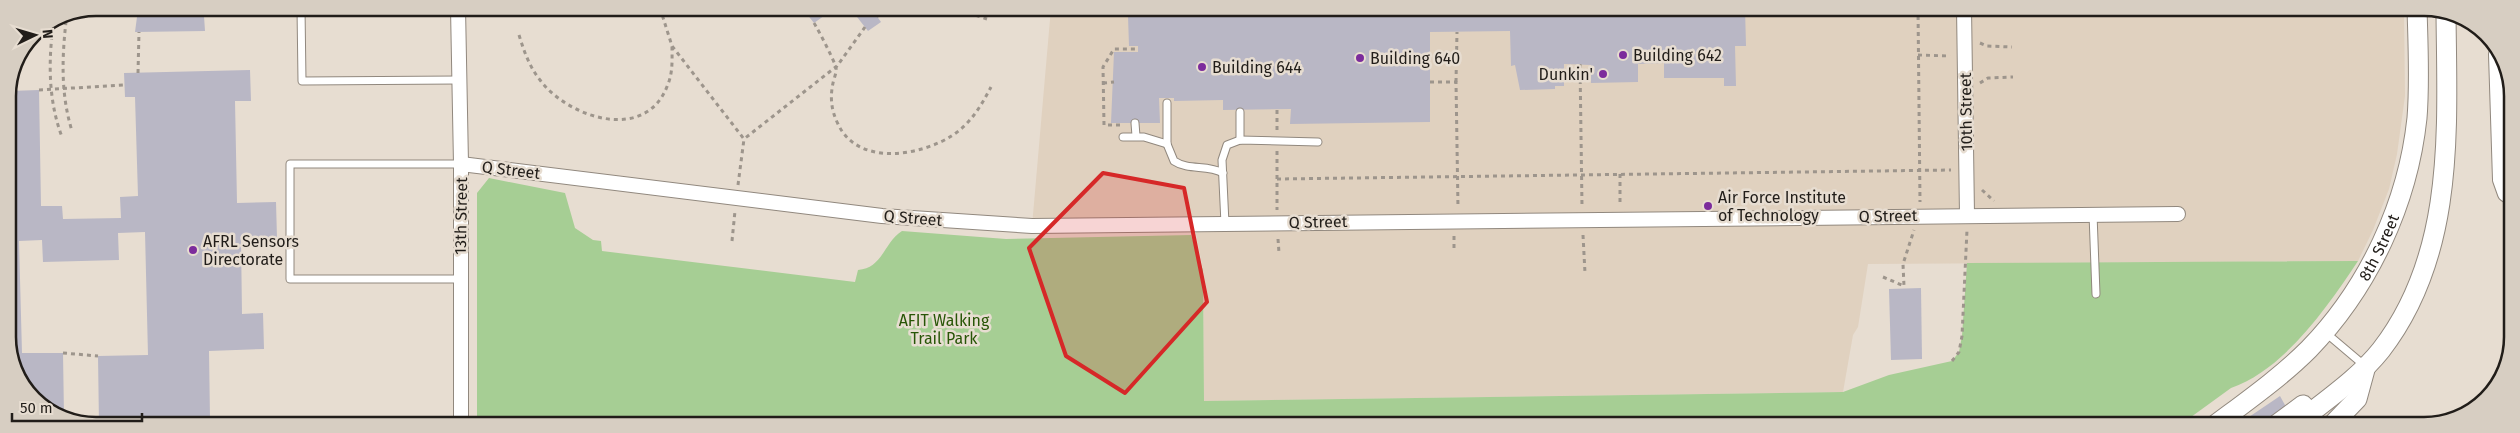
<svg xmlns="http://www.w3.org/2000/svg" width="2520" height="433" font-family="'Fira Sans',sans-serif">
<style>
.built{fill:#e0d1bf}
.green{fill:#a6ce94}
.building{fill:#b9b7c5}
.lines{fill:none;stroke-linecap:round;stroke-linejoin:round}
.lane-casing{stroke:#91887e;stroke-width:9}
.street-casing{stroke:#91887e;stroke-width:16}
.secondary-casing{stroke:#91887e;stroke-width:21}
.path{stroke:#9d958c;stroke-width:3;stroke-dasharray:4 4;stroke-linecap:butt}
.lane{stroke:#fff;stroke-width:7}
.street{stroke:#fff;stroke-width:14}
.secondary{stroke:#fff;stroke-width:19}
.path-bridge{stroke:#9d958c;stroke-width:3;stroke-dasharray:4 4;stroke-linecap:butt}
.marked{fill:#d62828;fill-opacity:0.2;stroke:#d62828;stroke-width:4;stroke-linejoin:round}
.poi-dot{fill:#7c2c9c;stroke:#e7ddd1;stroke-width:2}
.labels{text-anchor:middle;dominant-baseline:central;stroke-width:5;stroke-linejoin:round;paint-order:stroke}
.poi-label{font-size:16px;fill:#211d19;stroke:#e7ddd1;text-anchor:start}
.street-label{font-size:16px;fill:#211d19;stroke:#e7ddd1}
.park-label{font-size:16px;fill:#285607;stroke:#e7ddd1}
.rim{fill:none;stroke:#211d19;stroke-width:2.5}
</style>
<rect width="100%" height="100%" fill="#e7ddd1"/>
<path class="built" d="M1051,8H2404L2405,96L2397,154L2389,189L2373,230L2358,261L1868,264L1858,327L1853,335L1843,392L1204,401L1203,270L1194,224L1032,226Z"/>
<path class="green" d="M489,178L565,193L575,228L593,240L601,241L602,251L855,282L858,270C883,268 884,242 902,231L1006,239L1191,235L1203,270L1204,401L1843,392L1889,375L1952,361L1959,352L1962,336L1967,263L2358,261C2328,306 2285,369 2231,388L2180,425H477V193Z"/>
<g class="building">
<path d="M100,8H212V16H204L205,31L135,32L137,17H98Z"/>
<path d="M802,8H835L814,23Z"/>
<path d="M850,8H871L881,22L868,31Z"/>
<path d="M1136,8H1745L1746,46H1735L1736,86H1724V78H1664V63L1638,64V82L1591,83V65L1564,64V86H1555V89L1520,90L1515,65L1511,66L1510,31L1430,32V122L1290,124L1291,109L1223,110V100L1174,101V98H1159L1160,123H1111L1114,52H1138V46H1129L1128,16H1136Z"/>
<path d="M250,70L251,101H235L237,203L276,202L277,238H241L242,314L263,313L264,349L209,351L210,419L287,417V425H99L98,356L148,355L145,232L118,233L119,260L43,262L42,240L19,241L22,353H63L64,416L38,403L10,359L9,91L39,90L41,206H62L63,219L121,218L120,197L138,196L135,97H125L124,73Z"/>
<path d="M1921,288L1922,359L1891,360L1889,289Z"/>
<path d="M2280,396L2296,425H2242L2247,421L2246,419Z"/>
</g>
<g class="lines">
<defs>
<g id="lane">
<path d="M301,8L302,81L459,80"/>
<path d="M1167,103V144L1174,161C1189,171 1207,164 1223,173"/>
<path d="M1240,112V140"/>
<path d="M1135,123L1136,136"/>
<path d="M1123,137H1144L1167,144"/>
<path d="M2093,214L2096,294"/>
<path d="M1225,224L1222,160L1227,145L1240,140L1318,142"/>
<path d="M460,279H290V164H461"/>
<path d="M2326,333L2365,366"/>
</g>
<g id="street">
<path d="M458,8L461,164V425"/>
<path d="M1964,8L1967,215"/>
<path d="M2496,54L2500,180L2505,194L2511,198"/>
<path d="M461,164L882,216L1032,226L2178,214"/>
</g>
<g id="secondary">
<path id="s1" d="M2215,425C2247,401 2281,377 2309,349C2369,287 2408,203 2417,118C2420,82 2418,45 2417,8"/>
<path d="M2276,425L2303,405"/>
<path d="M2295,425C2323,402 2358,379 2381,350C2456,253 2447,128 2446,13"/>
<path d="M2332,425L2357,399L2366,366"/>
</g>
</defs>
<use href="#lane" class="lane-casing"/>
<use href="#street" class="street-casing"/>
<use href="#secondary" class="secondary-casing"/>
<g class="path">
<path d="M660,8L672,46L744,139L837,66L865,27"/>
<path d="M953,8L987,19"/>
<path d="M1918,8L1920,202"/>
<path d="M67,13C62,54 60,92 72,131"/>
<path d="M877,16L913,8"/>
<path d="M54,20C48,59 48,100 62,137"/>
<path d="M814,23C818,29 836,64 836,68C837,72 834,78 833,83C830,97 831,110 838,124C858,167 921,156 953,135C971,123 981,106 991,87"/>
<path d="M519,35C524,51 529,66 540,80C568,118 647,144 668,84C673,72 672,59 672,46"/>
<path d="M1980,43L1987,46L2012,47"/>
<path d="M1918,55L1950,56"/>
<path d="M1580,64L1582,206"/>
<path d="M138,73L139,32"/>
<path d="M1430,82H1456L1458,208"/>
<path d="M1456,82L1457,32"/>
<path d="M1103,83L1114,82"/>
<path d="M1980,83L1988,78L2013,77"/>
<path d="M1120,125H1104L1103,67L1114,49H1138"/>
<path d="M1277,130V109"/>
<path d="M1277,151V210"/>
<path d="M1620,174V206"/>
<path d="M1277,179L1951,170"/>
<path d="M738,185L744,139"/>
<path d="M1982,190L1994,201"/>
<path d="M1583,235L1585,273"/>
<path d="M1454,236V251"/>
<path d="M1278,239L1279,253"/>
<path d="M732,241L735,211"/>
<path d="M1883,277L1904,286L1903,264L1914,230"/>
<path d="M63,353L98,356"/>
<path d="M1952,361L1959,352L1962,336L1967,230"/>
</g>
<use href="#lane" class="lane"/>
<use href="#street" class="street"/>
<use href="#secondary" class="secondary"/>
<path class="path-bridge" d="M39,90L124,85"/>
</g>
<path class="marked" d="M1103,173L1184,188L1207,302L1125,393L1066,356L1029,248Z"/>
<g class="poi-dot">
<circle cx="1623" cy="55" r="5"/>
<circle cx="1360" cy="58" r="5"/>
<circle cx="1202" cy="67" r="5"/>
<circle cx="1603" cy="74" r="5"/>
<circle cx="1708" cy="206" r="5"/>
<circle cx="193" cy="250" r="5"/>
</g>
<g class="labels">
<g class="poi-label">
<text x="1633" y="55">Building 642</text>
<text x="1370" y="58">Building 640</text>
<text x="1212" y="67">Building 644</text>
<text x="1593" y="74" text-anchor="end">Dunkin'</text>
<text x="1718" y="197">Air Force Institute<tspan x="1718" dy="18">of Technology</tspan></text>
<text x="203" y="241">AFRL Sensors<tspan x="203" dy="18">Directorate</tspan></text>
</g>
<g class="street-label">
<text transform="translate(1966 112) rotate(-91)">10th Street</text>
<text transform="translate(511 170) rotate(7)">Q Street</text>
<text transform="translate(461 216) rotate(-89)">13th Street</text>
<text transform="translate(1888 216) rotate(-1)">Q Street</text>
<text transform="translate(913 218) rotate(5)">Q Street</text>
<text transform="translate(1318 222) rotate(-1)">Q Street</text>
<text stroke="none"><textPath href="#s1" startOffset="245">8th Street</textPath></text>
</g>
<g class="park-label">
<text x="944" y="320">AFIT Walking<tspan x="944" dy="18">Trail Park</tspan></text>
</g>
</g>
<path d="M0 0H2520V433H0ZM96 16H2424A80 80 0 0 1 2504 96V337A80 80 0 0 1 2424 417H96A80 80 0 0 1 16 337V96A80 80 0 0 1 96 16Z" fill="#d7cec2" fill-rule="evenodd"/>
<path class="rim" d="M96 16H2424A80 80 0 0 1 2504 96V337A80 80 0 0 1 2424 417H96A80 80 0 0 1 16 337V96A80 80 0 0 1 96 16Z"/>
<g transform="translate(35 35) rotate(85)" stroke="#e7ddd1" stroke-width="4" paint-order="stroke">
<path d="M0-4L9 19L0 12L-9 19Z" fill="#211d19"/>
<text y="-8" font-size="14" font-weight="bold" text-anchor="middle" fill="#211d19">N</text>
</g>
<path d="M12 413v8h130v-8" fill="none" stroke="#211d19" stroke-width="2.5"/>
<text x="20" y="413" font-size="15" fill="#211d19" stroke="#e7ddd1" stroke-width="4" paint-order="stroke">50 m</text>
</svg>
